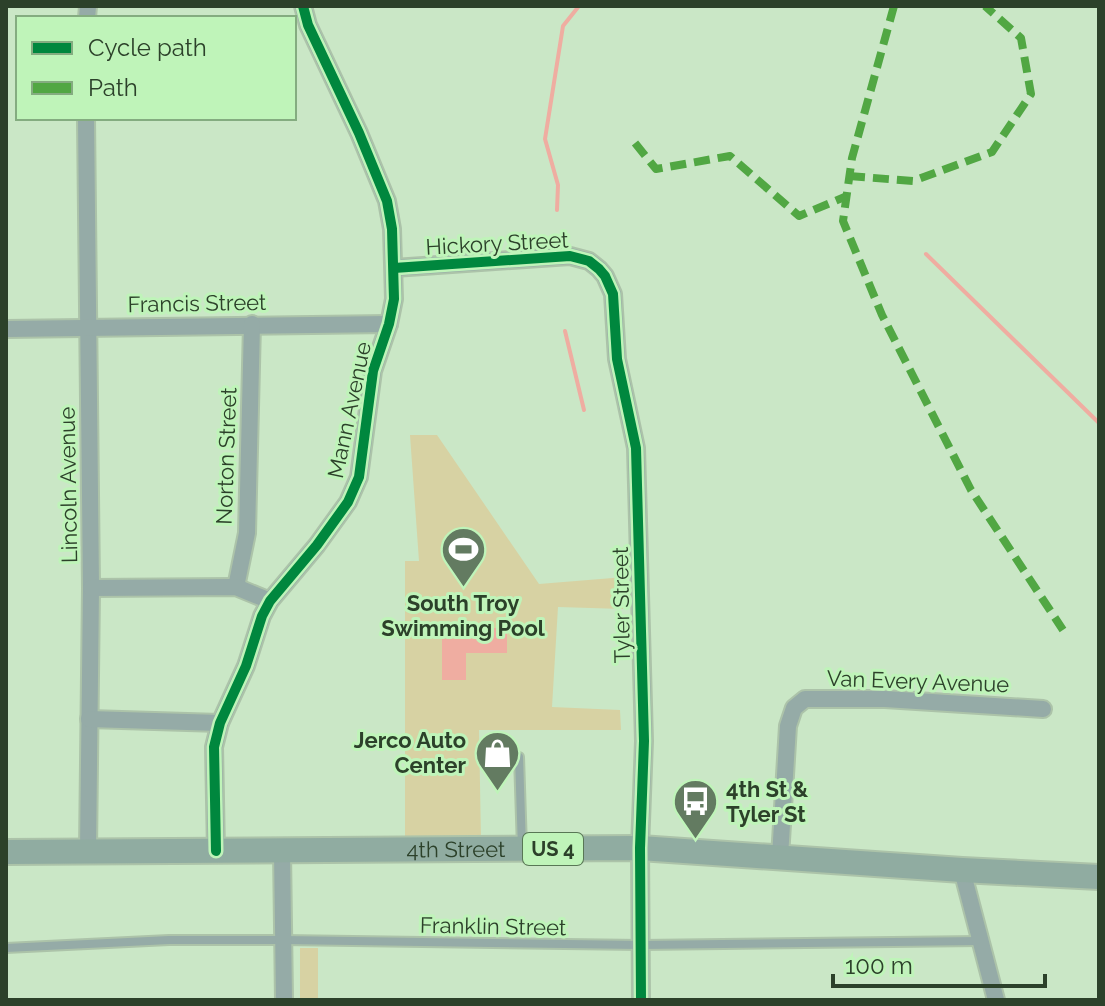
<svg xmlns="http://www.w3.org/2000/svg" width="1105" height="1006" font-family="Raleway,sans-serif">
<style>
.green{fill:#d7d2a3}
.water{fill:#efada1}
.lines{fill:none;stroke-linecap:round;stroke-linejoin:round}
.stream{stroke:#efada1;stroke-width:4}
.lane-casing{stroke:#acc3a9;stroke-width:12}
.street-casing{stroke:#acc3a9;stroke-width:20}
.primary-casing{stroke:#acc3a9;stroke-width:28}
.lane{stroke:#95aba7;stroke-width:8}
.street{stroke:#95aba7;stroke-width:16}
.primary{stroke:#90aca1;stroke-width:24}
.quiet{stroke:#51a743;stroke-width:8;stroke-dasharray:16 8;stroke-linecap:butt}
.cycleway-casing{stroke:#bff4b9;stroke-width:15}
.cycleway{stroke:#00873e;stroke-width:10}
.labels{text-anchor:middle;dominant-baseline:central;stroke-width:6;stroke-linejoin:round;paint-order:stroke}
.shield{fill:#bff4b9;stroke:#587755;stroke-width:2}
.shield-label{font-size:20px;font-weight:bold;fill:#2c412a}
.street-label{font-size:22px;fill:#2c412a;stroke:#bff4b9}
.poi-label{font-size:22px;font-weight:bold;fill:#2c412a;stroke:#bff4b9}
</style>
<rect width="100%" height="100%" fill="#cae7c6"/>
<g class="green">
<path d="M410,435H437L539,584L625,577L623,609L558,607L552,707L620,710L621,730H479L481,839L405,836V561H419Z"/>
<rect x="300" y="948" width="18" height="52"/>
</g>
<path class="water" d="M442,628H507V653H466V680H442Z"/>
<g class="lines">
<g class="stream">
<path d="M557,210L558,185L545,139L563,26L579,6"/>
<path d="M926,254L1099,423"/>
<path d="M565,331L584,410"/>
</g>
<defs>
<g id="lane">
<path d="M519,757L522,848"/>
<path d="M6,948L169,940H283L641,945L980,941"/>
</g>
<g id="street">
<path d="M87,18L88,6"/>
<path d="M86,118L91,588L88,851"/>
<path d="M394,268L570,256L589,261L599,269L605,276L613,294L617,359L636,448L644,741L640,848L641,1000"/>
<path d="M6,329L389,324"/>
<path d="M236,587L247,533L252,324"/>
<path d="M91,588L236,587L270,601"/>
<path d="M89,719L220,723"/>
<path d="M216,851L214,747L220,723L246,666L262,616L270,601L317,545L348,502L359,477L373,371L389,324L394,299L392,229L387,201L359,133L308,25L303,6"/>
<path d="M282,851L284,1000"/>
<path d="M780,857L788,726L794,708L805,699H885L1043,709"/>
<path d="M962,870L996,1000"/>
</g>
<g id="primary">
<path id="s1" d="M6,852L640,848L962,870L1099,877"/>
</g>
</defs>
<use href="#lane" class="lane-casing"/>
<use href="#street" class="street-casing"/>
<use href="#primary" class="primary-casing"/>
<use href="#lane" class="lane"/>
<use href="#street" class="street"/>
<use href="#primary" class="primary"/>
<g class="quiet">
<path d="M894,6L852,158L843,221L882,315L971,490L1063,630"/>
<path d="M635,143L656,169L730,156L799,216L847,196"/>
<path d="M849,176L913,181L992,152L1031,94L1021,38L985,6"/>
</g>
<defs>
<g id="cycleway">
<path d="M394,268L570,256L589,261L599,269L605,276L613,294L617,359L636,448L644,741L640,848L641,1000"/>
<path d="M216,851L214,747L220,723L246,666L262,616L270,601L317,545L348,502L359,477L373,371L389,324L394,299L392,229L387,201L359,133L308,25L303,6"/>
</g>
</defs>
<use href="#cycleway" class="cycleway-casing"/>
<use href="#cycleway" class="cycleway"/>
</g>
<defs>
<symbol id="stadium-pin" viewBox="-11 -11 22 30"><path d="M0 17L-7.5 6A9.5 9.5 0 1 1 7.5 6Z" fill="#637b61" stroke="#bff4b9"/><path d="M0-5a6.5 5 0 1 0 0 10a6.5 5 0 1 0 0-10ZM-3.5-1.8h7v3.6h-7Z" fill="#fff"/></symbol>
<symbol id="shop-pin" viewBox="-11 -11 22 30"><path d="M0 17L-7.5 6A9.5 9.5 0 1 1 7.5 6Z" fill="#637b61" stroke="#bff4b9"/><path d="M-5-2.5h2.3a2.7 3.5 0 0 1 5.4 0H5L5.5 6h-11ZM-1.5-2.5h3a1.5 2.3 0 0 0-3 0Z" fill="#fff"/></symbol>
<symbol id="bus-pin" viewBox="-11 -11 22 30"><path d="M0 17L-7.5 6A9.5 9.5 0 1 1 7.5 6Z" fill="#637b61" stroke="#bff4b9"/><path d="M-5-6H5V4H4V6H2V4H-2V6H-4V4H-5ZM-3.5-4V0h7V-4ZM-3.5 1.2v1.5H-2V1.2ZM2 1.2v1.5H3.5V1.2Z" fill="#fff"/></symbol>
</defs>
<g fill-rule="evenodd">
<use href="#stadium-pin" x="438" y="524" width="51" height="69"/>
<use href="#shop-pin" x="472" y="728" width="51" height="69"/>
<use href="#bus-pin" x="670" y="776" width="51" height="69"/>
</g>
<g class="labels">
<rect class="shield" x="523" y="833" width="60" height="32" rx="6"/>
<g class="shield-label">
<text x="553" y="849">US 4</text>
</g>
<g class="street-label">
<text transform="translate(497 243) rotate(-3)">Hickory Street</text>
<text transform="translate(197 303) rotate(-1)">Francis Street</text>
<text transform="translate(349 410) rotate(-78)">Mann Avenue</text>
<text transform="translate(226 456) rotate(-88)">Norton Street</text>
<text transform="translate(68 485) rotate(-91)">Lincoln Avenue</text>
<text transform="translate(621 605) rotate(-91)">Tyler Street</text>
<text transform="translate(918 681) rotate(2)">Van Every Avenue</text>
<text stroke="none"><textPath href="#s1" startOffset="450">4th Street</textPath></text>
<text transform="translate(493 926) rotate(1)">Franklin Street</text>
</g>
<g class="poi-label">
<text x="463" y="603">South Troy<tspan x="463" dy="25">Swimming Pool</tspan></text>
<text x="466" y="740" text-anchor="end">Jerco Auto<tspan x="466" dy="25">Center</tspan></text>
<text x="726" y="789" text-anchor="start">4th St &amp;<tspan x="726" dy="25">Tyler St</tspan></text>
</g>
</g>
<rect width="1105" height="1006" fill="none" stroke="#2c412a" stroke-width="16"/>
<rect x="16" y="16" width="280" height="104" fill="#bff4b9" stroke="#84ac80" stroke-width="2"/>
<rect x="32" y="42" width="40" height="12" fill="#00873e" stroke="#84ac80" stroke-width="2"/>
<text x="88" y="56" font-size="24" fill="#2c412a">Cycle path</text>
<rect x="32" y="82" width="40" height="12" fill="#51a743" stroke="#84ac80" stroke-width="2"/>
<text x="88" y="96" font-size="24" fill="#2c412a">Path</text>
<path d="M833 974v12h212v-12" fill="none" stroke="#2c412a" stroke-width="4"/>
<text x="845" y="974" font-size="24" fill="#2c412a" stroke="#bff4b9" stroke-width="6" paint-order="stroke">100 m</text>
</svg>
